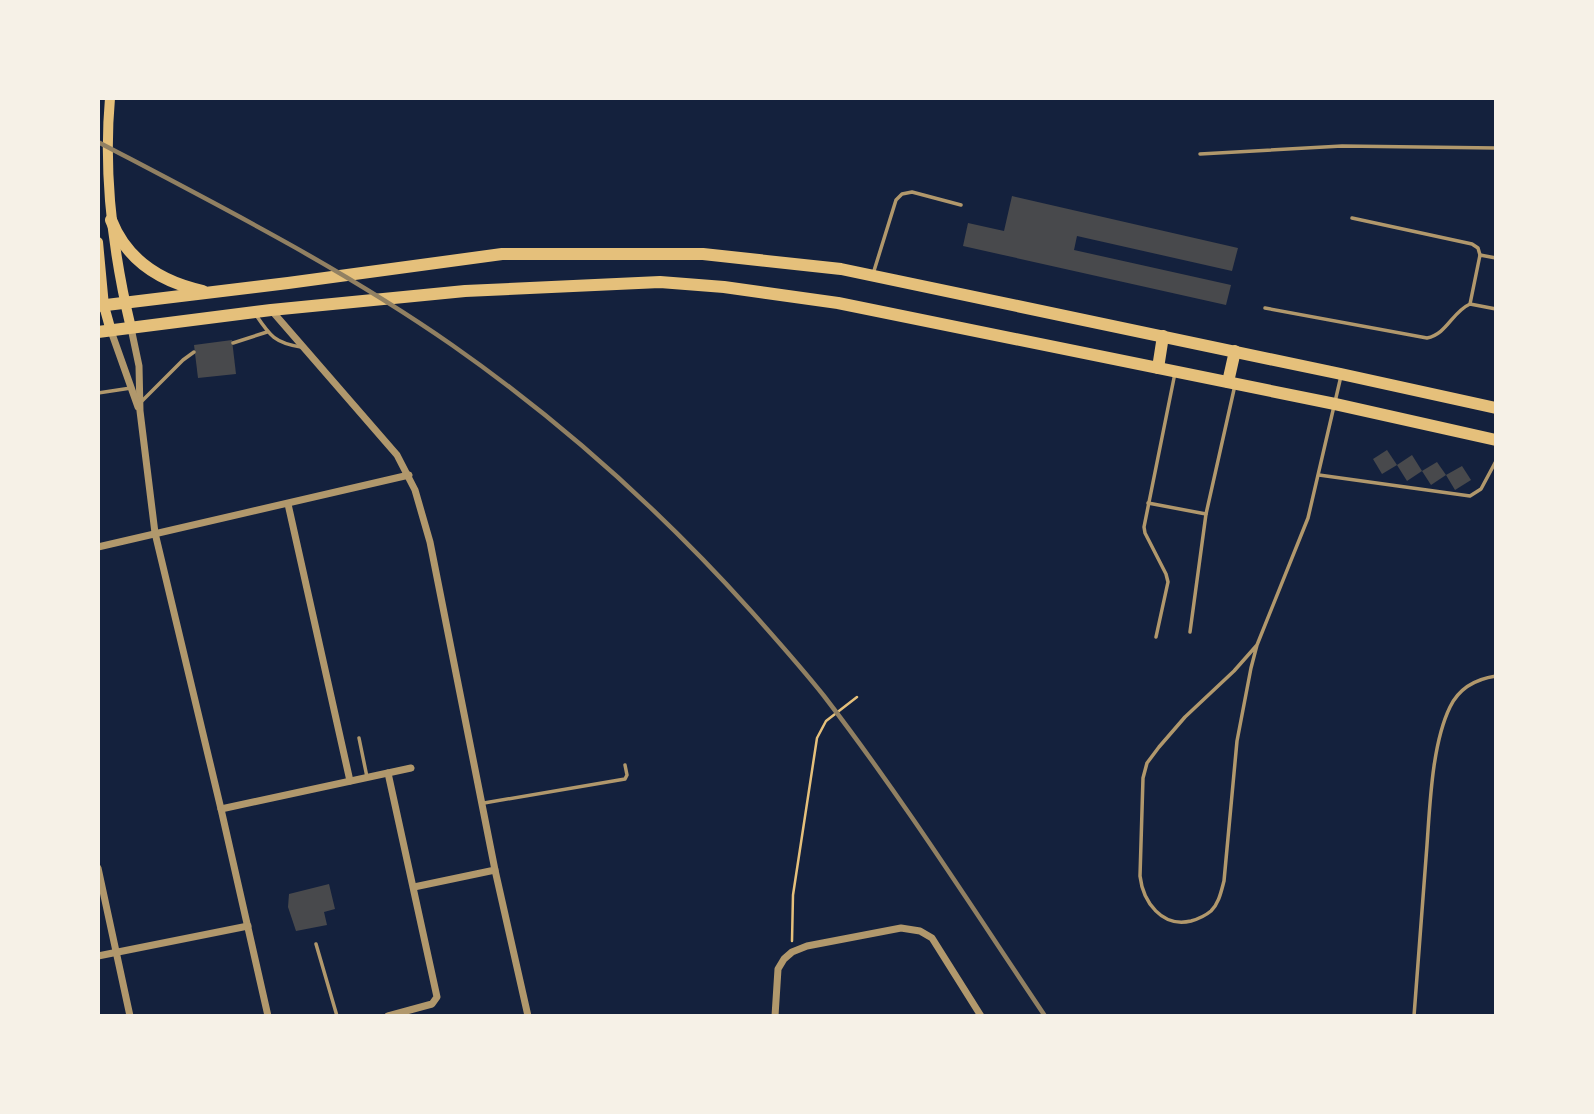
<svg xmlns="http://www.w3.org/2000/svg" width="1594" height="1114" font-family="Inter,sans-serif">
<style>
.building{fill:#48494c}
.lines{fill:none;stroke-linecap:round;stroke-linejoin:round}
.path{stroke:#e5c07b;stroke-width:2.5}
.service{stroke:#b1986c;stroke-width:3.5}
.minor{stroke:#b1986c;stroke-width:7}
.secondary{stroke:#e5c07b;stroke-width:10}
.primary{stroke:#e5c07b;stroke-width:12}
.rail{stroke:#918062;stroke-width:4.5}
</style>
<rect width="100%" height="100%" fill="#14213d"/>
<g class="building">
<path d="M1012,196L1238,248L1232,271L1077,236L1074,250L1231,285L1226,305L963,246L968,223L1004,231Z"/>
<path d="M232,340L236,374L198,378L194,345Z"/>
<path d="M1387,450L1397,465L1382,474L1373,459Z"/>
<path d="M1412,455L1422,471L1407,481L1397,465Z"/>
<path d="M1437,462L1446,475L1431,485L1422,471Z"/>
<path d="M1462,466L1471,480L1455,490L1446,475Z"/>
<path d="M329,884L335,909L324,912L327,925L296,931L288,907L289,894Z"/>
</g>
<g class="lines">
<path class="path" d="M792,941L793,895L817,738L826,721L857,697"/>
<g class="service">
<path d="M1200,154L1342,146L1496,148"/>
<path d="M1352,218L1472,244L1478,248L1480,255"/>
<path d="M873,274L896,200L902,194L912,192L961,205"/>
<path d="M1470,304L1480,255L1496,258"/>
<path d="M1265,308L1427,338C1447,334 1452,312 1470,304L1496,309"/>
<path d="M256,315C270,336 275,343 301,347"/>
<path d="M233,343L267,332"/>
<path d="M98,393L131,388"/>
<path d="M140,403L183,360L194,352"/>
<path d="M1319,475L1470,496L1481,489L1496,461"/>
<path d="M1148,503L1206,514"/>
<path d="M1190,632L1206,514L1235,385"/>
<path d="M1156,637L1168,582L1166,574L1145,533L1144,527L1175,373"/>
<path d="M1257,645L1234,671L1185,717L1159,747L1147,763L1143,778L1140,876C1143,902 1162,928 1191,921C1198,919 1205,916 1211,911C1219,903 1221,892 1224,881L1237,741L1251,668L1257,645L1308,518L1341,376"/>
<path d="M359,738L367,777"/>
<path d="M484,803L625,779L627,775L625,765"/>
<path d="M316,944L337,1016"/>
<path d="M1414,1016C1418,959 1423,902 1427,845C1430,804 1432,744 1450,707C1459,688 1476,679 1496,676"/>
</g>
<g class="minor">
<path d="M272,311L397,455L415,490L430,542L495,870L528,1016"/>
<path d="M131,328L139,366L140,411L155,533L221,809L268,1016"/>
<path d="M111,331L138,407"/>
<path d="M288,504L350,781"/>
<path d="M98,547L409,475"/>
<path d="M221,809L411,768"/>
<path d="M98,868L130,1016"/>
<path d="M414,887L495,870"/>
<path d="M98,956L248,926"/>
<path d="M388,1016L432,1004L437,997L388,773"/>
<path d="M775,1016L778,969L784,959L792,952L807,946L901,928L920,931L932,938L981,1016"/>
</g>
<g class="secondary">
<path d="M110,98C103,176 113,253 131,328"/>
<path d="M98,242L104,306L111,331"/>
</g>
<g class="primary">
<path d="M111,220C127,261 162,282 203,291"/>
<path d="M98,306L288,283L502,254H703L841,269L1341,374L1496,408"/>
<path d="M98,332L271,310L465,291L660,282L724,287L838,303L1335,404L1496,440"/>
<path d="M1158,368L1163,336"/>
<path d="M1228,382L1235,351"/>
</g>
<path class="rail" d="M98,142C218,205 340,267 452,345C562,422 662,512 751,611C776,639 801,667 824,696C903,799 973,909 1045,1016"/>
</g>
<rect width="1594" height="1114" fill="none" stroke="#f6f1e7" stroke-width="200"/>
</svg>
